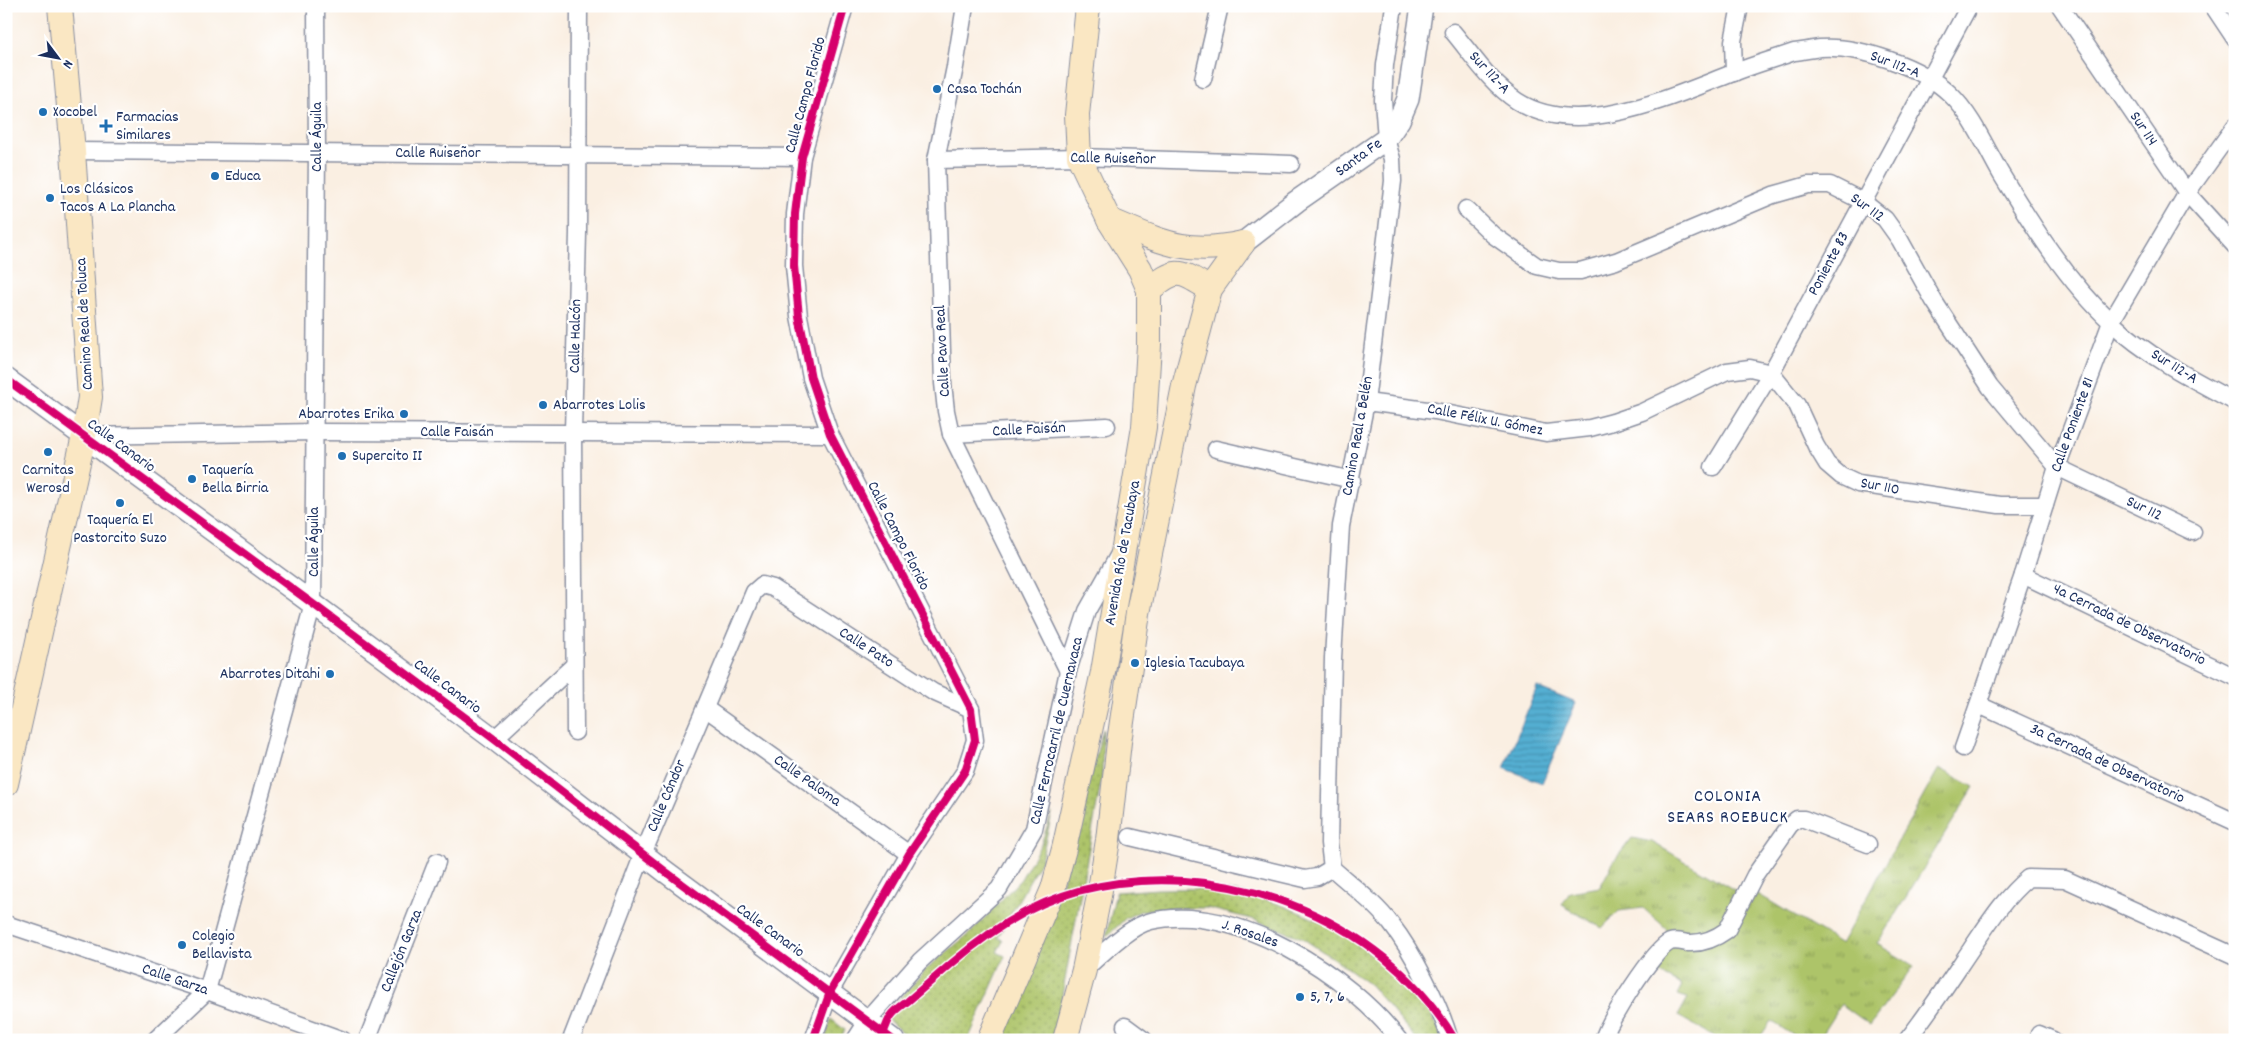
<svg xmlns="http://www.w3.org/2000/svg" width="2241" height="1046" font-family="Dekko,sans-serif">
<style>
.park{fill:url(#park-tufts);stroke:#647a64}
.garden{fill:url(#garden-dots);stroke:#647a64}
.water{fill:url(#water-rules);stroke:#386f98}
.lines{fill:none;stroke-linecap:round;stroke-linejoin:round}
.minor-casing{stroke:#8a8fa0;stroke-width:19}
.tertiary-casing{stroke:#8a8fa0;stroke-width:24}
.secondary-casing{stroke:#8a8fa0;stroke-width:26}
.minor{stroke:#fff;stroke-width:16}
.tertiary{stroke:#fff;stroke-width:21}
.secondary{stroke:#fae7c3;stroke-width:24}
.cycleway-casing{stroke:#fff;stroke-width:11}
.cycleway{stroke:#d6006c;stroke-width:8}
.poi-dot{fill:#1f6fb2;stroke:#fff;stroke-width:2}
.labels{text-anchor:middle;dominant-baseline:central;stroke-width:4.5;stroke-linejoin:round;paint-order:stroke}
.street-label{font-size:16px;fill:#1b2f5e;stroke:#fff}
.poi-label{font-size:16px;fill:#1b2f5e;stroke:#fff;text-anchor:start}
.neighbourhood-label{font-size:18px;letter-spacing:1px;fill:#1b2f5e;stroke:#fff}
</style>
<defs>
<pattern id="park-tufts" width="24" height="20" patternUnits="userSpaceOnUse" patternTransform="scale(1.25)"><rect width="24" height="20" fill="#adc469"/><path d="M3 7l-1-3M5 7V3M7 7l1-3M15 17l-1-3M17 17v-4M19 17l1-3" fill="none" stroke="#8ca05a"/></pattern>
<pattern id="garden-dots" width="8" height="8" patternUnits="userSpaceOnUse" patternTransform="scale(1.25)"><rect width="8" height="8" fill="#adc469"/><path d="M2 2h.1M6 6h.1" fill="none" stroke="#8ca05a" stroke-width="1.8" stroke-linecap="round"/></pattern>
<pattern id="water-rules" width="6" height="5" patternUnits="userSpaceOnUse" patternTransform="scale(1.25)"><rect width="6" height="5" fill="#54afd2"/><path d="M0 2.5h6" fill="none" stroke="#458fae"/></pattern>
</defs>
<rect width="100%" height="100%" fill="#fff"/>
<filter id="ink" filterUnits="userSpaceOnUse"><feTurbulence type="fractalNoise" baseFrequency=".02" numOctaves="2"/><feDisplacementMap in="SourceGraphic" scale="10" xChannelSelector="R" yChannelSelector="G"/><feConvolveMatrix kernelMatrix="1 2 1 2 8 2 1 2 1" color-interpolation-filters="sRGB"/></filter>
<filter id="wash" filterUnits="userSpaceOnUse"><feTurbulence type="fractalNoise" baseFrequency=".0096" numOctaves="4" result="noise"/><feDisplacementMap in="SourceGraphic" scale="20" xChannelSelector="R" yChannelSelector="G"/><feGaussianBlur stdDeviation="1.12" result="paint"/><feColorMatrix in="noise" values="0 0 0 0 0 0 0 0 0 0 0 0 0 0 0 0 0 1.4 0 .05"/><feComposite in="paint" operator="in"/></filter>
<g filter="url(#wash)">
<rect width="100%" height="100%" fill="#faefe2"/>
<path class="park" d="M1939,768L1974,787L1877,944L1914,966L1870,1025L1841,1004L1818,1040H1801L1771,1021L1758,1040H1712L1714,1036L1678,1016L1688,998L1677,995L1682,985L1646,966L1668,934L1666,928L1643,908L1619,911L1602,928L1562,905L1570,892L1600,887L1614,861L1632,838L1652,842L1738,892L1743,885L1841,944Z"/>
<g class="garden">
<path d="M1103,729L1102,777L1060,1007L1052,1040H992L1063,880Z"/>
<path d="M1052,813L1041,860L998,937L1003,941L997,952L1005,956L968,1040H910L884,1016L925,970L971,932L1021,879L1041,844Z"/>
<path d="M1158,889C1189,889 1220,887 1250,895C1282,904 1316,918 1345,936C1378,956 1432,1003 1443,1040H1417L1370,985L1340,963L1302,938L1252,919L1207,908H1162L1141,911L1126,918L1106,937L1116,892Z"/>
<path d="M831,1019L845,1030L841,1040H825Z"/>
</g>
<path class="water" d="M1537,687L1576,703L1542,783L1504,768Z"/>
</g>
<g filter="url(#ink)">
<g class="lines">
<defs>
<g id="minor">
<path d="M965,6L955,67L936,160L943,383L946,411L951,434L1068,671"/>
<path d="M2060,6L2187,193L2235,246"/>
<path d="M2213,6L2235,39"/>
<path d="M1453,32C1473,56 1491,84 1517,101C1579,141 1672,96 1733,73C1753,65 1774,59 1794,52C1803,51 1812,49 1820,48C1859,45 1922,67 1950,94C1972,115 1986,148 2001,174C2032,225 2067,281 2111,322C2147,356 2192,379 2235,402"/>
<path d="M1734,73L1733,41L1740,6"/>
<path d="M1203,79L1220,6"/>
<path d="M73,151L802,157"/>
<path d="M936,160L1079,157L1291,164"/>
<path d="M1466,209L1493,235L1537,266L1559,271H1580L1616,261L1773,195L1808,185H1830L1862,201L1885,219L1900,240L1934,301L1990,387L2057,467L2193,532"/>
<path d="M1366,402L1435,411L1546,433L1590,428L1613,422L1642,412L1727,371L1750,368L1771,373L1797,405L1816,446L1827,464L1841,476L1858,484L1999,505H2045"/>
<path d="M951,434L1107,426"/>
<path d="M84,436L314,432L830,434"/>
<path d="M1216,449L1352,480"/>
<path d="M1713,467L1771,373L1969,6"/>
<path d="M2023,575L2235,677"/>
<path d="M1979,705L2235,822"/>
<path d="M705,708L909,854"/>
<path d="M575,732L573,432L578,233L579,6"/>
<path d="M494,739L574,665"/>
<path d="M1963,748L2023,575L2057,467L2111,322L2187,193L2235,126"/>
<path d="M1130,837L1305,879L1317,877L1332,868"/>
<path d="M1332,868L1329,843L1333,658L1341,526L1366,402L1393,181L1392,159L1386,139L1383,100L1385,65L1394,6"/>
<path d="M1332,868C1352,886 1375,903 1391,924C1413,952 1440,1005 1450,1040"/>
<path d="M6,924L207,991L343,1040"/>
<path d="M1084,970C1101,955 1129,926 1151,921C1235,901 1351,976 1399,1040"/>
<path d="M1125,1026L1144,1040"/>
<path d="M2039,1034L2053,1040"/>
<path d="M155,1040L207,991L313,604L317,152L316,6"/>
<path d="M367,1040L437,862"/>
<path d="M571,1040L643,854L754,592L762,585L773,588L933,692L971,709"/>
<path d="M813,1040L830,992L909,854L965,771L975,740L971,709L830,434L811,378L799,316L794,266L795,214L802,157L845,6"/>
<path d="M855,1040L868,1020L920,961L999,889L1034,829L1068,671L1087,611L1118,556"/>
<path d="M1603,1040C1608,1022 1653,950 1670,942C1676,940 1682,942 1688,943C1703,944 1716,938 1727,930L1755,875L1790,825L1797,819H1804L1868,844"/>
<path d="M1907,1040C1930,1011 1950,980 1971,949C1988,924 2004,898 2028,878L2065,879L2235,956"/>
</g>
<g id="tertiary">
<path d="M1243,243L1297,201L1386,139L1399,120L1408,99L1422,6"/>
<path d="M6,379L313,604L494,739L666,872L893,1040"/>
</g>
<g id="secondary">
<path d="M1109,220C1161,241 1185,256 1243,243"/>
<path d="M1149,290C1178,266 1180,271 1210,289"/>
<path d="M6,784L84,436L90,397L73,151L60,6"/>
<path d="M989,1040L1053,889L1064,849L1103,672L1144,427L1149,345V290L1140,269L1109,220L1079,157L1077,115L1088,6"/>
<path d="M1065,1040L1084,970L1099,896L1108,840L1119,742L1138,613L1184,386L1210,289L1243,243"/>
</g>
</defs>
<use href="#minor" class="minor-casing"/>
<use href="#tertiary" class="tertiary-casing"/>
<use href="#secondary" class="secondary-casing"/>
<use href="#minor" class="minor"/>
<use href="#tertiary" class="tertiary"/>
<use href="#secondary" class="secondary"/>
<defs>
<g id="cycleway">
<path d="M6,379L313,604L494,739L666,872L893,1040"/>
<path d="M813,1040L830,992L909,854L965,771L975,740L971,709L830,434L811,378L799,316L794,266L795,214L802,157L845,6"/>
<path d="M881,1040C884,1032 887,1022 891,1016C895,1010 903,1005 908,1001C923,988 937,976 951,964C988,932 1030,904 1078,891C1216,854 1382,914 1455,1040"/>
</g>
</defs>
<use href="#cycleway" class="cycleway-casing"/>
<use href="#cycleway" class="cycleway"/>
</g>
</g>
<g class="poi-dot">
<circle cx="937" cy="89" r="5"/>
<circle cx="43" cy="112" r="5"/>
<path d="M103.5 118.5h5v5h5v5h-5v5h-5v-5h-5v-5h5z"/>
<circle cx="215" cy="176" r="5"/>
<circle cx="50" cy="198" r="5"/>
<circle cx="543" cy="405" r="5"/>
<circle cx="404" cy="414" r="5"/>
<circle cx="48" cy="452" r="5"/>
<circle cx="342" cy="456" r="5"/>
<circle cx="192" cy="479" r="5"/>
<circle cx="120" cy="503" r="5"/>
<circle cx="1135" cy="663" r="5"/>
<circle cx="330" cy="674" r="5"/>
<circle cx="182" cy="945" r="5"/>
<circle cx="1300" cy="997" r="5"/>
</g>
<g class="labels">
<g class="street-label">
<text transform="translate(1895 65) rotate(21)">Sur 112-A</text>
<text transform="translate(1489 73) rotate(47)">Sur 112-A</text>
<text transform="translate(806 95) rotate(-75)">Calle Campo Florido</text>
<text transform="translate(2143 129) rotate(56)">Sur 114</text>
<text transform="translate(317 137) rotate(-90)">Calle Águila</text>
<text x="438" y="153">Calle Ruiseñor</text>
<text transform="translate(1359 158) rotate(-36)">Santa Fe</text>
<text transform="translate(1113 159) rotate(1)">Calle Ruiseñor</text>
<text transform="translate(1867 208) rotate(36)">Sur 112</text>
<text transform="translate(1829 264) rotate(-62)">Poniente 83</text>
<text transform="translate(85 324) rotate(-93)">Camino Real de Toluca</text>
<text transform="translate(576 336) rotate(-89)">Calle Halcón</text>
<text transform="translate(943 351) rotate(-93)">Calle Pavo Real</text>
<text transform="translate(2174 367) rotate(32)">Sur 112-A</text>
<text transform="translate(1485 420) rotate(11)">Calle Félix U. Gómez</text>
<text transform="translate(2073 425) rotate(-70)">Calle Poniente 81</text>
<text transform="translate(1029 430) rotate(-3)">Calle Faisán</text>
<text x="457" y="432">Calle Faisán</text>
<text transform="translate(1358 436) rotate(-80)">Camino Real a Belén</text>
<text transform="translate(121 446) rotate(36)">Calle Canario</text>
<text transform="translate(1880 487) rotate(11)">Sur 110</text>
<text transform="translate(2144 509) rotate(26)">Sur 112</text>
<text transform="translate(898 536) rotate(63)">Calle Campo Florido</text>
<text transform="translate(314 542) rotate(-90)">Calle Águila</text>
<text transform="translate(1123 553) rotate(-80)">Avenida Río de Tacubaya</text>
<text transform="translate(2129 625) rotate(26)">4a Cerrada de Observatorio</text>
<text transform="translate(866 648) rotate(33)">Calle Pato</text>
<text transform="translate(447 687) rotate(37)">Calle Canario</text>
<text transform="translate(1057 731) rotate(-77)">Calle Ferrocarril de Cuernavaca</text>
<text transform="translate(2107 764) rotate(25)">3a Cerrada de Observatorio</text>
<text transform="translate(807 781) rotate(35)">Calle Paloma</text>
<text transform="translate(667 796) rotate(-67)">Calle Cóndor</text>
<text transform="translate(770 931) rotate(36)">Calle Canario</text>
<text transform="translate(1250 934) rotate(19)">J. Rosales</text>
<text transform="translate(402 951) rotate(-68)">Callejón Garza</text>
<text transform="translate(175 980) rotate(19)">Calle Garza</text>
</g>
<g class="poi-label">
<text x="947" y="89">Casa Tochán</text>
<text x="53" y="112">Xocobel</text>
<text x="116" y="117">Farmacias<tspan x="116" dy="18">Similares</tspan></text>
<text x="225" y="176">Educa</text>
<text x="60" y="189">Los Clásicos<tspan x="60" dy="18">Tacos A La Plancha</tspan></text>
<text x="553" y="405">Abarrotes Lolis</text>
<text x="394" y="414" text-anchor="end">Abarrotes Erika</text>
<text x="352" y="456">Supercito II</text>
<text x="48" y="470" text-anchor="middle">Carnitas<tspan x="48" dy="18">Werosd</tspan></text>
<text x="202" y="470">Taquería<tspan x="202" dy="18">Bella Birria</tspan></text>
<text x="120" y="520" text-anchor="middle">Taquería El<tspan x="120" dy="18">Pastorcito Suzo</tspan></text>
<text x="1145" y="663">Iglesia Tacubaya</text>
<text x="320" y="674" text-anchor="end">Abarrotes Ditahi</text>
<text x="192" y="936">Colegio<tspan x="192" dy="18">Bellavista</tspan></text>
<text x="1310" y="997">5, 7, 6</text>
</g>
<g class="neighbourhood-label">
<text x="1728" y="797">COLONIA<tspan x="1728" dy="21">SEARS ROEBUCK</tspan></text>
</g>
</g>
<rect width="2241" height="1046" fill="none" stroke="#fff" stroke-width="25"/>
<g transform="translate(58 58) rotate(122)" stroke="#ffffff" stroke-width="4" paint-order="stroke">
<path d="M0-4L9 19L0 12L-9 19Z" fill="#1b2f5e"/>
<text y="-8" font-size="14" font-weight="bold" text-anchor="middle" fill="#1b2f5e">N</text>
</g>
</svg>
